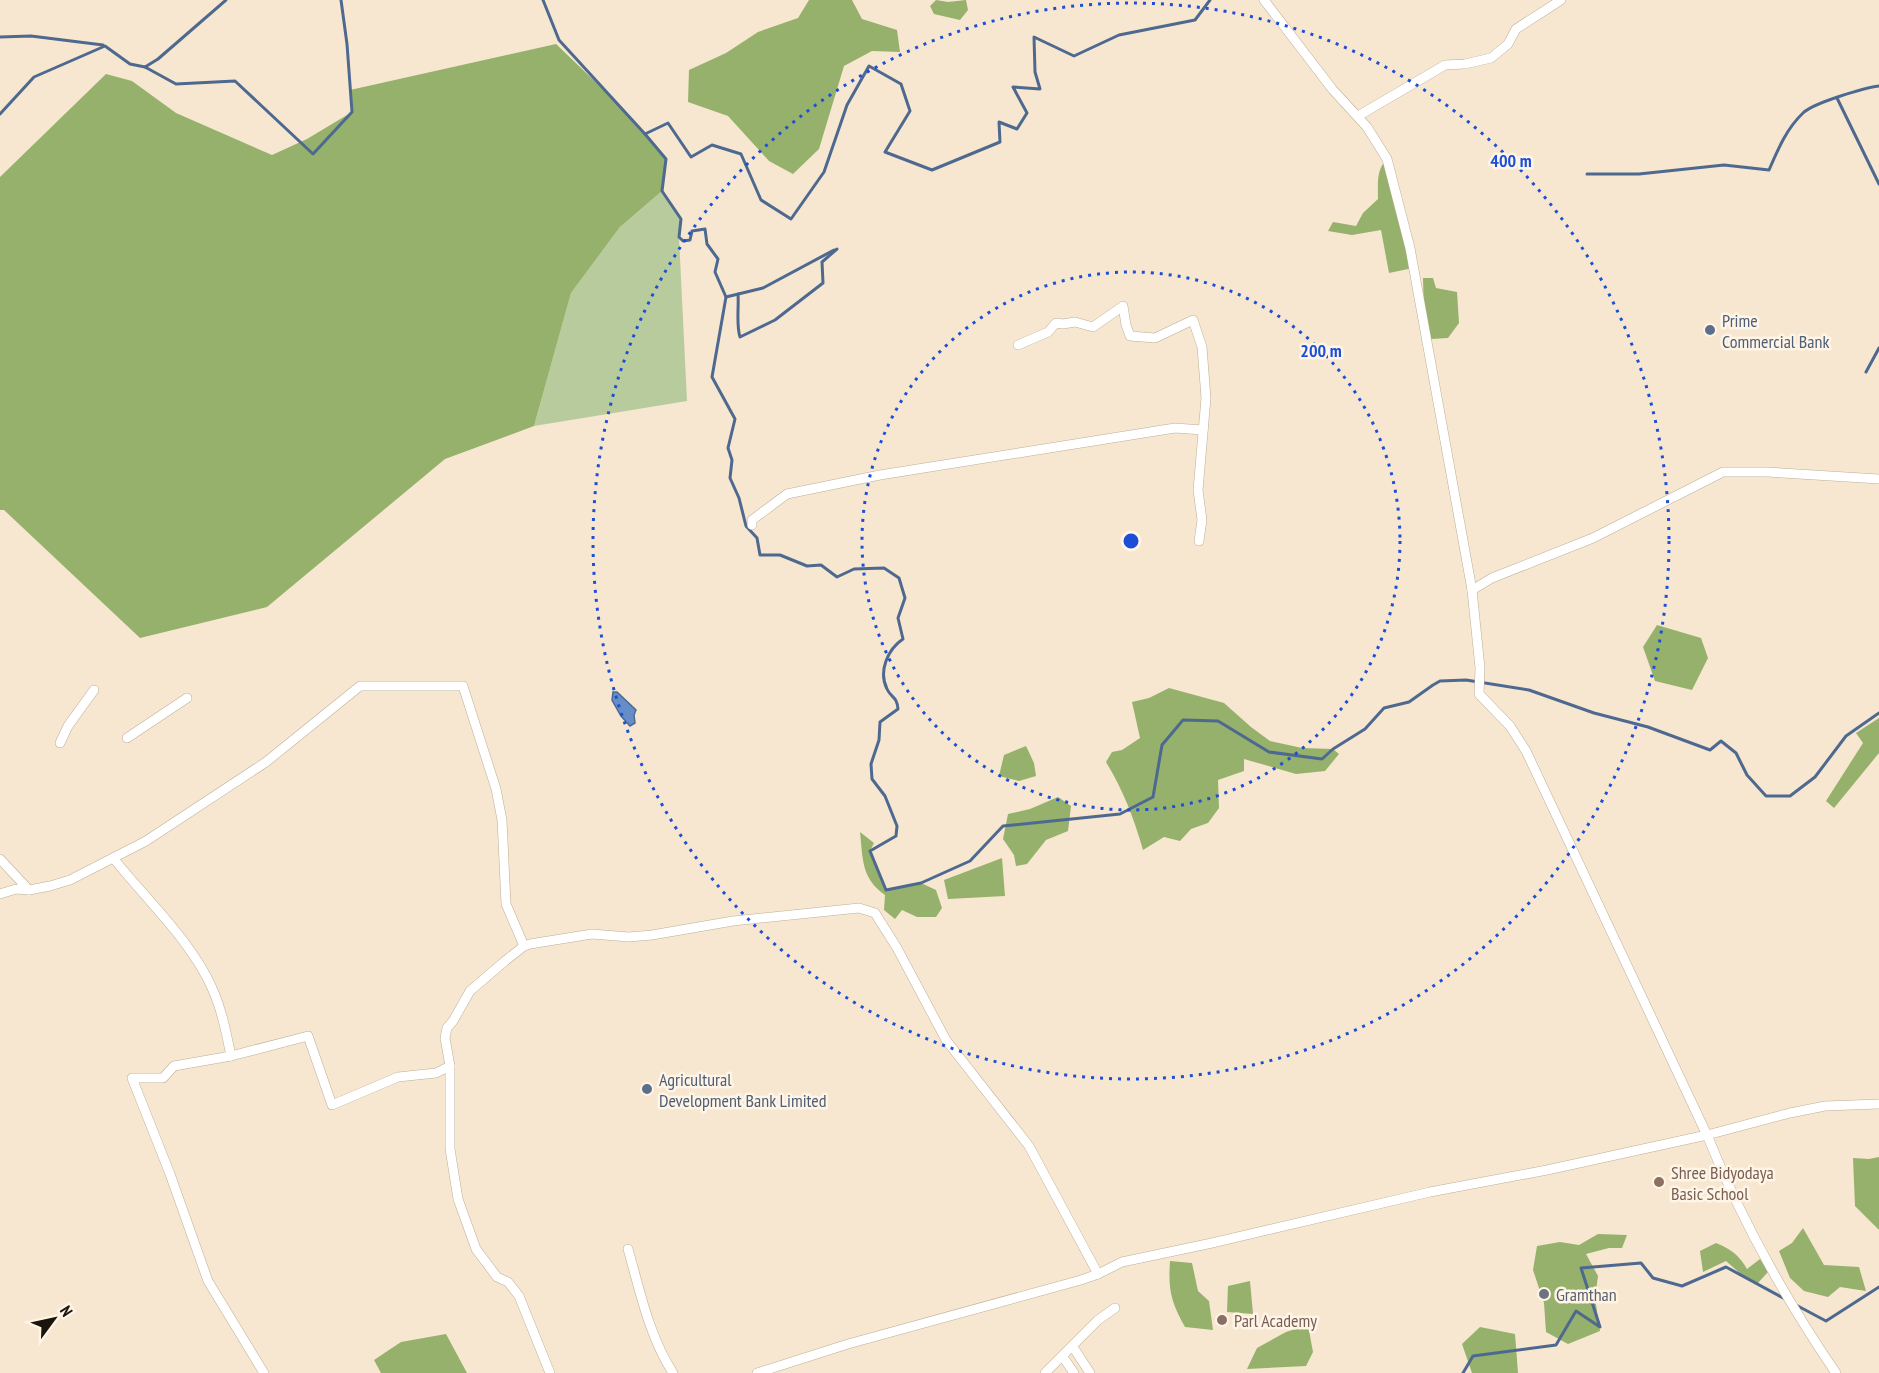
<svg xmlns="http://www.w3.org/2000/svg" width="1879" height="1373" font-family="'PT Sans Narrow',sans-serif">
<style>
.green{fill:#b8cb9d}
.forest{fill:#95b16b}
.water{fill:#658ec8;stroke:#4e6990;stroke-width:1.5}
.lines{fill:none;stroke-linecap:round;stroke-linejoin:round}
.stream{stroke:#4e6990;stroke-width:3}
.minor-casing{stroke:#bdae98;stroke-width:10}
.minor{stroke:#fff;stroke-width:9}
.ring{fill:none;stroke:#1d4ed8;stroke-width:3;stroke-dasharray:3 6}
.service-dot{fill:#5c6f8a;stroke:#fff5e7;stroke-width:2}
.education-dot{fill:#8d6e63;stroke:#fff5e7;stroke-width:2}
.worship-dot{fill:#6b7280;stroke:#fff5e7;stroke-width:2}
.labels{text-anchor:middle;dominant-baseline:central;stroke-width:5;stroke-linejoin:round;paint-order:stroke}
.service-label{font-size:18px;fill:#4e5e75;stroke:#fff5e7;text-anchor:start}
.education-label{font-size:18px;fill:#785e54;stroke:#fff5e7;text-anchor:start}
.worship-label{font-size:18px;fill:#5b616d;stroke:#fff5e7;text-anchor:start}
.centre{fill:#1d4ed8;stroke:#fff5e7;stroke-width:3}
.ring-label{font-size:18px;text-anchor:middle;font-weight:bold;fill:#1d4ed8;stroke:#fff5e7;stroke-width:5;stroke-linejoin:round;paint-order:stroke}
</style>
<rect width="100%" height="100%" fill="#f7e7d0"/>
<path class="green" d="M662,191L681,219L679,237L687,401L534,426L571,293L620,227Z"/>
<g class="forest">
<path d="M809,0H852L862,19L897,30L900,52L872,51L844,66L819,149L793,174L769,161L728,116L688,102L689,70L726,53L758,32L798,18Z"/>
<path d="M936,0L948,2L966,0L968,10L960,20L934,14L930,6Z"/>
<path d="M556,44L605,91L666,159L662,191L620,227L571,293L534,426L445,459L267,607L140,638L4,510H0V177L106,74L132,81L176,113L272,155L307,139L352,112L350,90Z"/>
<path d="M1387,159L1413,268L1389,273L1381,230L1352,235L1328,231L1333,222L1356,226L1363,213L1378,199C1378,183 1376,170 1387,159Z"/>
<path d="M1423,278H1433L1436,288L1457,292L1459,323L1448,338L1431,339L1424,313Z"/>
<path d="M1657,625L1701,638L1708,658L1692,690L1655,681L1643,647Z"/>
<path d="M1169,688L1224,703L1251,727L1270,741L1302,748L1333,749L1339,754L1325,771L1296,774L1244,759V771L1218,780L1219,808L1208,823L1191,829L1180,841L1164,837L1143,850C1134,818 1123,790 1106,762L1112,752L1122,750L1140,738L1132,702L1149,698Z"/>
<path d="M1879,718V753L1834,808L1826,801L1863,743L1856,733Z"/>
<path d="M1026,746L1034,763L1036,776L1019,781L999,776L1004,755Z"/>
<path d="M1058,797L1071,806L1068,831L1046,840L1027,864L1016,866L1014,855L1003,839L1008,814L1030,809Z"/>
<path d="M860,832L874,843L870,851L886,890L921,883L936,890L942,908L936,917H917L902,910L895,919L884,910L885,895C861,878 863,859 860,832Z"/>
<path d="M1002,858L1005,896L948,899L944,880Z"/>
<path d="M1879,1157V1230L1855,1206L1853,1158L1869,1159Z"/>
<path d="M1803,1228L1824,1265L1859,1267L1866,1291L1840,1287L1828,1297L1804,1291L1790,1278L1779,1251L1792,1243Z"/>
<path d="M1598,1234L1627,1235L1622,1248H1609L1586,1254L1598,1276L1595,1298L1600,1331L1568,1344L1546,1332L1544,1303L1533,1270L1537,1246L1560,1242L1579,1245Z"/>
<path d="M1716,1243C1731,1249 1739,1255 1747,1269L1760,1259L1768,1272L1757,1284L1743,1276L1726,1261L1703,1272L1700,1251Z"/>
<path d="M1170,1261L1192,1263L1198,1291L1209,1301L1213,1330L1185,1327C1171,1302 1168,1290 1170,1261Z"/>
<path d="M1250,1281L1253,1314L1227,1312L1228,1286Z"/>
<path d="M1308,1325L1313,1352L1306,1366L1247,1369L1257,1348L1286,1332Z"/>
<path d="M1480,1327L1515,1334L1518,1373H1472L1462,1344Z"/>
<path d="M446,1334L467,1373H381L374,1360L401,1342Z"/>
</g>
<path class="water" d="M613,692H617L636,710L634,715L635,723L630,726L621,716L612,700Z"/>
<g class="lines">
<g class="stream">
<path d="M543,0L559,40L645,134L668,123L691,157L712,145L741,154L761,200L791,219L824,172L847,105L869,66L901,84L910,111L885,152L932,170L1000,142L999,122L1017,129L1027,113L1013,87L1040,89L1035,72L1034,37L1074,56L1119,35L1195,20L1210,0"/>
<path d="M0,37L31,36L103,45"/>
<path d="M145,67L158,59L226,0"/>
<path d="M1837,98L1879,184"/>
<path d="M0,114L34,77L105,46L130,64L145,67L176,84L235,81L313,154L352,112L347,44L341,0"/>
<path d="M645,134L666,159L662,191L681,219L679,237L683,241L690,240L692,231L705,229L707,244L718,259L715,272L726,297L712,377L735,419L728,448L732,460L730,478L739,498L746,526L757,538L760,555H780L807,566L821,565L837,577L854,569L884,568L899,578L905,598L898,618L903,639C888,649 878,671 887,689C891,698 897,696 898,709L880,722L879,740L871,764L872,779L885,796L897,826L896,836L870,851L886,890L921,883L970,861L1003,826L1120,814L1153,797L1162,745L1183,720L1218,721L1269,752L1322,759L1333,749L1365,729L1384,708L1409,702L1433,685L1440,681L1466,680L1529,690L1594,713L1648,727L1710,750L1721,741L1736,753L1747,775L1766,796H1790L1815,777L1846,736L1879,713"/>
<path d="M1587,174H1639L1724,165L1769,170C1778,149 1787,128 1803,113C1813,103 1864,88 1879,86"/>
<path d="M738,294C739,307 736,325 740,337L775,320L823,283L822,262L837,249"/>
<path d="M726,297L763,288L834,250"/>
<path d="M1866,372L1879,348"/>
<path d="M1796,1305L1826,1321L1879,1287"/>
<path d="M1463,1373L1473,1356L1556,1345L1576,1311L1600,1327L1581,1268L1641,1263L1653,1278L1682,1286L1726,1267L1785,1299"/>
</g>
<defs>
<g id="minor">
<path d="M1264,0L1333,90L1367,127L1387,159L1410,248L1472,590L1480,668L1479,694L1510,726L1526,751L1707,1135C1740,1217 1786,1300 1836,1373"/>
<path d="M1358,116L1445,65L1465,64L1491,58L1508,44L1516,29L1561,0"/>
<path d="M1018,345L1048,332L1056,323L1063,324L1075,322L1093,327L1123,306L1126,325L1130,336L1155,338L1193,320L1202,347L1206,398L1198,490L1202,520L1199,541"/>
<path d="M752,525V520L787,494L880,475L1175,428L1203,430"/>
<path d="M1472,590L1492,578L1593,538L1723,472H1767L1879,479"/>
<path d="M127,738L187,698"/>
<path d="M60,743L68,726L94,690"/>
<path d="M0,859L29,890"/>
<path d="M114,859C146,899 192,942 212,988C222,1010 226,1032 231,1056"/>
<path d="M0,894L16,889L29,890L50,886L70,880L146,841L266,762L360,686H463L496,789L502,820L506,904L524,946"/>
<path d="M628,1249C640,1291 649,1336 673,1373"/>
<path d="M1073,1347L1090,1373"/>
<path d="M1063,1357L1074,1373"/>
<path d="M264,1373L208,1281L170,1174L132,1078H163L174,1066L231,1056L308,1036L332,1105L398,1077L436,1073L450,1066"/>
<path d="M550,1373L519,1296L508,1282L497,1277L476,1249L458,1199L450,1149V1066L445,1038L447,1028L453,1021L470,991L505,961L524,946L530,944L592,934L629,937L652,935L733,921L859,908L875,913L897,948L946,1040L1029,1146L1098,1274"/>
<path d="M757,1373L848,1344L1081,1280L1098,1274L1122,1262L1212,1243L1430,1192L1547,1170L1707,1135L1790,1113L1825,1106L1879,1104"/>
<path d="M1045,1373L1098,1320L1115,1308"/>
</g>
</defs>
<use href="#minor" class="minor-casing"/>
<use href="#minor" class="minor"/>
</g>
<g class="ring">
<circle cx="1131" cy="541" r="269"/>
<circle cx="1131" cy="541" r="538"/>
</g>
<g class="service-dot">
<circle cx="1710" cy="330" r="6"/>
<circle cx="647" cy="1089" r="6"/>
</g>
<g class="education-dot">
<circle cx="1659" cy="1182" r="6"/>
<circle cx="1222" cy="1320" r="6"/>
</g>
<circle class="worship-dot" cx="1544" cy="1294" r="6"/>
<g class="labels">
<g class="service-label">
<text x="1722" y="320">Prime<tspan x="1722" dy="21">Commercial Bank</tspan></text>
<text x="659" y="1079">Agricultural<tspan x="659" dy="21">Development Bank Limited</tspan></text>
</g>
<g class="education-label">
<text x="1671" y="1172">Shree Bidyodaya<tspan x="1671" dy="21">Basic School</tspan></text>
<text x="1234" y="1320">Parl Academy</text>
</g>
<g class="worship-label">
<text x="1556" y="1294">Gramthan</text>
</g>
</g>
<circle cx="1131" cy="541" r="9" class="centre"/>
<g class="ring-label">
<text x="1511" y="167">400 m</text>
<text x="1321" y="357">200 m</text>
</g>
<g transform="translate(54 1319) rotate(57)" stroke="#fff5e7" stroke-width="4.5" paint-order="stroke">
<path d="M0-4.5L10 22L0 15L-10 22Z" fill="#1a140c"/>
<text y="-9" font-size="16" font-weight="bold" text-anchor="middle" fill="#1a140c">N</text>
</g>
</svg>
